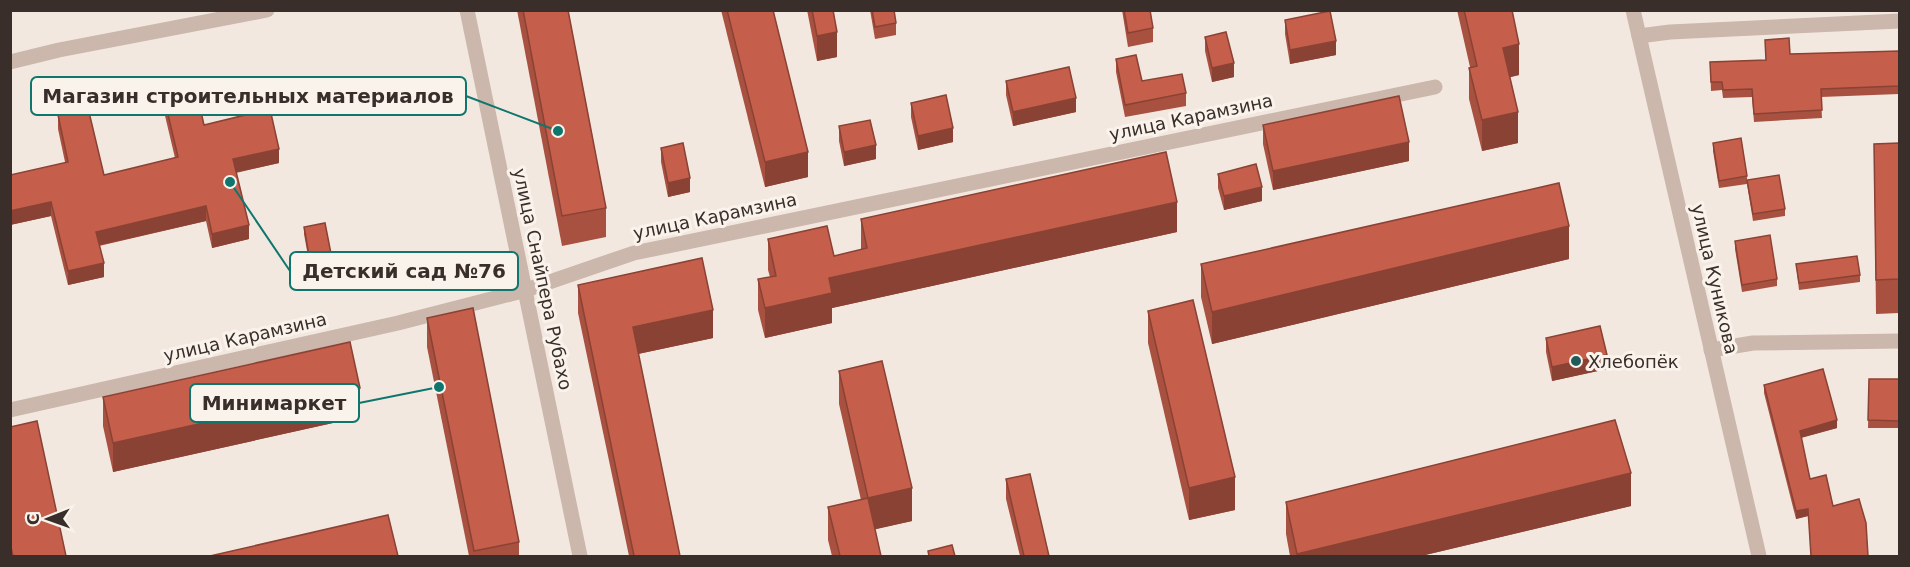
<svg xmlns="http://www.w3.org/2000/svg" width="1910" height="567" font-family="'DejaVu Sans',sans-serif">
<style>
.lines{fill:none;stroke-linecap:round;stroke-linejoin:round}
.minor{stroke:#cbb7ab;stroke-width:15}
.wall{fill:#a95140}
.shaded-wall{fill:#8a4234}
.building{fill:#c55e4b;stroke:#8a4234;stroke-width:1.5}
.poi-dot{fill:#205b5a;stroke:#faf3ec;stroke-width:2}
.labels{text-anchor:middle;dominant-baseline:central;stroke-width:6;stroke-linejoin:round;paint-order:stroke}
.street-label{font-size:18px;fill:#392e2a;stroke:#faf3ec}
.poi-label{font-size:18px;fill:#392e2a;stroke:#faf3ec;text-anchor:start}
.leader{fill:none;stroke:#0f766e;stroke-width:2}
.callout-dot{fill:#0f766e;stroke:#faf3ec;stroke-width:2}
.callout{fill:#faf3ec;stroke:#0f766e;stroke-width:2}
.callout-label{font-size:20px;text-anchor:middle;font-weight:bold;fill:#392e2a}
</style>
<rect width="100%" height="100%" fill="#f3e8e0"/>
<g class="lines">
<g class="minor">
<path d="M467,10L580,556"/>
<path d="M1633,10L1759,556"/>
<path d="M1639,36L1670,32L1900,21"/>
<path d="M10,62L59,50L267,10"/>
<path d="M1711,350L1753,343L1900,341"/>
<path d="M10,410L398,323L526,290L634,253L1435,87"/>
</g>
</g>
<g class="wall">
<path d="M517,10H568L606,208V237L562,246Z"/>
<path d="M721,10H773L808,177L765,187Z"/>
<path d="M807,10H833L837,57L817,61Z"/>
<path d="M870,10H894L896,23V35L875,39Z"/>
<path d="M1122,10H1150L1153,28V42L1128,47Z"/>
<path d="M1457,10H1512L1519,75L1510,77L1518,143L1482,151L1469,99V68L1470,67Z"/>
<path d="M1285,20L1336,55L1290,64L1285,34Z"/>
<path d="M1205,37L1234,77L1212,82L1205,51Z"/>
<path d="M1765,40L1790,54L1899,51V94L1821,97L1822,118L1754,122L1752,97L1723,98L1722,90L1711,91L1710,62L1766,60Z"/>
<path d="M1116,59L1142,81L1186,93V106L1125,117L1116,72Z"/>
<path d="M1006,81L1076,112L1013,126L1006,95Z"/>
<path d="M162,89L204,125L279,163L236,173L249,239L212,248L206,221L99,246L104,277L68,285L51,216L10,225L65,162L58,129V115L104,175L175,158L162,103Z"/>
<path d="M911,103L953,142L918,150L911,117Z"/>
<path d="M1263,125L1409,161L1273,190L1263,144Z"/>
<path d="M839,126L876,159L844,166L839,141Z"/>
<path d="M1713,143L1747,176V180L1785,209V216L1753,221L1747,184L1719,188L1713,151Z"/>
<path d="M1899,143V313L1876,314L1874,144Z"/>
<path d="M661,148L690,192L668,197L661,162Z"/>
<path d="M1218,174L1262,201L1224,210L1218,188Z"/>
<path d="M861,219L1177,232L832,308V323L765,338L758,310V279L770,277L768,270V239L834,256L861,250Z"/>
<path d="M304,227L336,279V286L314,290L304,234Z"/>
<path d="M1735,241L1777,279V286L1742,292L1735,249Z"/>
<path d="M1569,259L1212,344L1201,297V264Z"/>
<path d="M1796,264L1860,275V282L1799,290Z"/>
<path d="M578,285L713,338L638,354L680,556H629L578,313Z"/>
<path d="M1148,311L1235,510L1189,520L1148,343Z"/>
<path d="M427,318L519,542V556H469L427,347Z"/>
<path d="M1546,338L1607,369L1552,381L1546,352Z"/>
<path d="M839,371L912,521L875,529L881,556H832L828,540V507L861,500L839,404Z"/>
<path d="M1869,379H1899V428H1868Z"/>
<path d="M1764,385L1837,428L1801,438L1808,516L1796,519L1764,393Z"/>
<path d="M103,397L360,417L113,472L103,426Z"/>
<path d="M10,427L66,556H10Z"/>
<path d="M1006,479L1049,556H1020L1006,499Z"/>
<path d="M1286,502L1631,506L1421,556H1290L1286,534Z"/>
</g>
<g class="shaded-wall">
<path d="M837,32V57L817,61V36Z"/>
<path d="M1336,41V55L1290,64V50Z"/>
<path d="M1519,44V75L1503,79V48Z"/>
<path d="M1234,63V77L1212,82V68Z"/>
<path d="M1076,98V112L1013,126V112Z"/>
<path d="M1518,112V143L1482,151V120Z"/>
<path d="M953,128V142L918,150V136Z"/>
<path d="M1409,142V161L1273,190V171Z"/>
<path d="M876,145V159L844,166V152Z"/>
<path d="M279,149V163L233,173V159Z"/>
<path d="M808,152V177L765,187V162Z"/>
<path d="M690,178V192L668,197V183Z"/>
<path d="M1262,187V201L1224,210V196Z"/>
<path d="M51,202V216L10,225V211Z"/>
<path d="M1177,202V232L832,308V323L765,338V308L829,278Z"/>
<path d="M206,206V221L96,246V232Z"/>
<path d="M249,225V239L212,248V234Z"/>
<path d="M1569,226V259L1212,344V312Z"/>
<path d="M104,263V277L68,285V271Z"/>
<path d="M713,310V338L633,355V327Z"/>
<path d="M1607,355V369L1552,381V367Z"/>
<path d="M360,388V417L113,472V443Z"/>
<path d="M1837,420V428L1800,438V431Z"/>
<path d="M1631,473V506L1421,556H1297V554Z"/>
<path d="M1235,477V510L1189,520V488Z"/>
<path d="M912,488V521L868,531V498Z"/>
<path d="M1808,509V516L1796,519V511Z"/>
</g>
<g class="building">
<path d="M523,10H568L606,208L562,216Z"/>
<path d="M727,10H773L808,152L765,162Z"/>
<path d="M812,10H833L837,32L817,36Z"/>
<path d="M872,10H894L896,23L875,27Z"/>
<path d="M1124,10H1150L1153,28L1128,33Z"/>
<path d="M1464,10H1512L1519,44L1503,48L1518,112L1482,120L1469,68L1477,66Z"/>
<path d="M1330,11L1336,41L1290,50L1285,20Z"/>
<path d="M1226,32L1234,63L1212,68L1205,37Z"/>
<path d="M1789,38L1790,54L1899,51V86L1821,89L1822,110L1754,114L1752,89L1723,90L1722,82H1711L1710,62L1766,60L1765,40Z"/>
<path d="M1136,55L1142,81L1182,74L1186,93L1125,105L1116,59Z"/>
<path d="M1069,67L1076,98L1013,112L1006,81Z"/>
<path d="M194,81L204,125L270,109L279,149L233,159L249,225L212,234L206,206L96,232L104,263L68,271L51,202L10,211V175L68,162L58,115L88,108L104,175L178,157L162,89Z"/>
<path d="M946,95L953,128L918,136L911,103Z"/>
<path d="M1399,96L1409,142L1273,171L1263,125Z"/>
<path d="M870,120L876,145L844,152L839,126Z"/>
<path d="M1741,138L1747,176L1719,181L1713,143Z"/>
<path d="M683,143L690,178L668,183L661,148Z"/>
<path d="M1899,143V279L1876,280L1874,144Z"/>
<path d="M1166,152L1177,202L829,278L832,293L765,308L758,279L776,276L768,239L827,226L834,256L867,248L861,219Z"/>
<path d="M1256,164L1262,187L1224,196L1218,174Z"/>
<path d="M1779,175L1785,209L1753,214L1747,180Z"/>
<path d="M1559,183L1569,226L1212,312L1201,264Z"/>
<path d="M325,223L336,279L314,283L304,227Z"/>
<path d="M1770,235L1777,279L1742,285L1735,241Z"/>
<path d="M1857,256L1860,275L1799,283L1796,264Z"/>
<path d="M702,258L713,310L633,327L680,556H634L578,285Z"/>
<path d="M1193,300L1235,477L1189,488L1148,311Z"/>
<path d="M473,308L519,542L474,551L427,318Z"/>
<path d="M1600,326L1607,355L1552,367L1546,338Z"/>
<path d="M350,342L360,388L113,443L103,397Z"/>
<path d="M882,361L912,488L868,498L839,371Z"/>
<path d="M1823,369L1837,420L1800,431L1810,479L1826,475L1833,506L1859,499L1866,523L1868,556H1811L1808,509L1796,511L1764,385Z"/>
<path d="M1869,379H1899V421L1868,420Z"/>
<path d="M1615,420L1631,473L1297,554L1286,502Z"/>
<path d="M37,421L66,556H13L10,543V427Z"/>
<path d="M1030,474L1049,556H1023H1024L1006,479Z"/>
<path d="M868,498L881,556H840L828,507Z"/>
<path d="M388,515L398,556H210Z"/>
<path d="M952,545L955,556H929L928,551Z"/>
</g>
<circle class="poi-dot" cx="1576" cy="361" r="6"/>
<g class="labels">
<g class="street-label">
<text transform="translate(1191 117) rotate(-12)">улица Карамзина</text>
<text transform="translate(715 216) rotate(-12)">улица Карамзина</text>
<text transform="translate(543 279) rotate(78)">улица Снайпера Рубахо</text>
<text transform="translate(1715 279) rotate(77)">улица Куникова</text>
<text transform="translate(245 337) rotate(-13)">улица Карамзина</text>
</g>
<g class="poi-label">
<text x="1588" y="361">Хлебопёк</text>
</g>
</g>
<path class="leader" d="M558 131L466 96M230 182L290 271M439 387L359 403"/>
<g class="callout-dot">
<circle cx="558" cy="131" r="6"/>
<circle cx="230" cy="182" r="6"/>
<circle cx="439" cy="387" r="6"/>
</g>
<g class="callout">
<rect x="31" y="77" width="435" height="38" rx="6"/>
<rect x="290" y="252" width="228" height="38" rx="6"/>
<rect x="190" y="384" width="169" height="38" rx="6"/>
</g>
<g class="callout-label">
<text x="248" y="103">Магазин строительных материалов</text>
<text x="404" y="278">Детский сад №76</text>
<text x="274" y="410">Минимаркет</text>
</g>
<rect width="1910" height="567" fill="none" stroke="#392e2a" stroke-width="24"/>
<g transform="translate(48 519) rotate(269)" stroke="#faf3ec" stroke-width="4.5" paint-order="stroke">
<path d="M0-4.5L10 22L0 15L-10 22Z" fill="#392e2a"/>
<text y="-9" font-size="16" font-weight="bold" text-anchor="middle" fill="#392e2a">С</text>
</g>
</svg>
